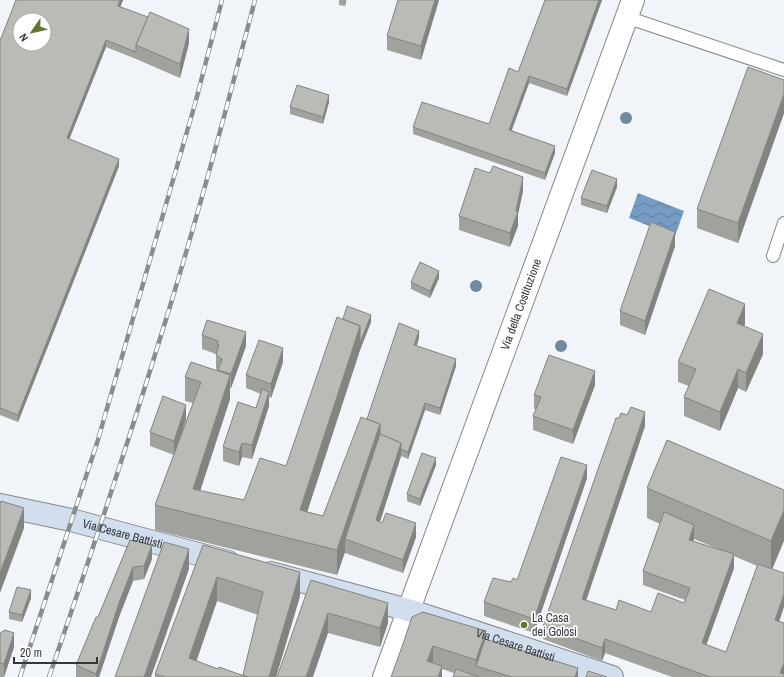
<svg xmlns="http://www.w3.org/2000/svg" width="784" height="677" font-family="'Archivo Narrow',sans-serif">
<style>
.water{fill:url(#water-waves)}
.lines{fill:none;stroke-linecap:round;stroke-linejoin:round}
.lane-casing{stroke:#84888c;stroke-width:14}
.street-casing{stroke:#84888c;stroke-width:24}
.secondary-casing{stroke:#84888c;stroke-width:24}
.lane{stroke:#fff;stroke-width:12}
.street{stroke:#fff;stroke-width:22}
.secondary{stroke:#d0deed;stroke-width:22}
.rail-casing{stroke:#898c8f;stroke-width:4.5}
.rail{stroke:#fff;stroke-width:3;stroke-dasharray:9;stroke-linecap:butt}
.tree{fill:#728aa1}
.wall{fill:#9fa29d;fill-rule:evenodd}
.shaded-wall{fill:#82847f}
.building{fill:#b9bcb6;stroke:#82847f;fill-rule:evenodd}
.poi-dot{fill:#5f782b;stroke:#fff;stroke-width:1.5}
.labels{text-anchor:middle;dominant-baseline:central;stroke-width:3.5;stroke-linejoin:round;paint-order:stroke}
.street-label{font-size:12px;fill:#343638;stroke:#fff}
.poi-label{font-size:12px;fill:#343638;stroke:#fff;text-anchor:start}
</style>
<defs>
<pattern id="water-waves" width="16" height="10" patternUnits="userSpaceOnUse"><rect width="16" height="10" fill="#769bc3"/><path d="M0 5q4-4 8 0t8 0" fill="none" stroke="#627f9f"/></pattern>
</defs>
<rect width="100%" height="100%" fill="#f1f5fa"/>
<path class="water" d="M638,193L684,211L675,236L629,218Z"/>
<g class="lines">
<defs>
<g id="lane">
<path d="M626,17L784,70"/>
<path d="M773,256L784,223"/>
</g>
<g id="street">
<path id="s1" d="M384,677L633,0"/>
</g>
<g id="secondary">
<path id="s2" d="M0,505L71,520L228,562"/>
<path id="s3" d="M271,573L408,610L612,677"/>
</g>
</defs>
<use href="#lane" class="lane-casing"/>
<use href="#street" class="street-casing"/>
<use href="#secondary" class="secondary-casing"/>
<use href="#lane" class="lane"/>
<use href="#street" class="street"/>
<use href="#secondary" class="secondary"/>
<defs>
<g id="rail">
<path d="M20,677L97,443L195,104L222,0"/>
<path d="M49,677C89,561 127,446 163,329C197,220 226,110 255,0"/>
</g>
</defs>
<use href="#rail" class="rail-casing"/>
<use href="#rail" class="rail"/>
</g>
<g class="tree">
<circle cx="626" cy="118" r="6"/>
<circle cx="476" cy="286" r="6"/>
<circle cx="561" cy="346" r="6"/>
</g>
<g class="wall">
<path d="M16,0H123L120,7L189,43L180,78L136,59L106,47L69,139L119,166L18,422L0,415V41Z"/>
<path d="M339,0H346L345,6L339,5Z"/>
<path d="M439,0L421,60L387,50V36Z"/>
<path d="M545,0H602L567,96L529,83L512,130L555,153L545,180L413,134V127L489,124L518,72Z"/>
<path d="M784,80V113L738,243L697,228V209Z"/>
<path d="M329,102L323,124L290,114V107Z"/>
<path d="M617,187L607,213L581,205V198Z"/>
<path d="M523,191L518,214V226L510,247L459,230V216Z"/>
<path d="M675,246L645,335L620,325V311Z"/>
<path d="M439,278L430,298L411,289V282Z"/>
<path d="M343,319L371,322L360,350L307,512L323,516L367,419L419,338L417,346L456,366L440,415L425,410L408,459L401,456L380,522L416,537L403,573L345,553V552L337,575L155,530V505L174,455L150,446V432L186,419L180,436L193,403L185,401V377L218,371L216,369V354L202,349V335L246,346L231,388H230V399L200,491L244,500L286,466Z"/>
<path d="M745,324L744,326L763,354L746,392L738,388L720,431L684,416V397L689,386L678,382V362Z"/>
<path d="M283,362L271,398L269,397V406L252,459L242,457L239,466L223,461V447L256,408L261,394L246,388V375Z"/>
<path d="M595,385L573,444L533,430V416L536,409H534V395Z"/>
<path d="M645,426L586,600L616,610L651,612L684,603L685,600L643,585V571L660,524L647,518V488L784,490L772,569L779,621L784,677H672L605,653L602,661L543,639V626ZM694,539L721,550L693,541ZM734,556L757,566L726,652L706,645L734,568Z"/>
<path d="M436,465L420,506L407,501V494Z"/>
<path d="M587,478L534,633L484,616V602L517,580Z"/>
<path d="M130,540L152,559L144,579L133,581L119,617L99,677H76V665L98,617Z"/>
<path d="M203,545L300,596L276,677H155V674ZM217,601L258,615L243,675L218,669L196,661Z"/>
<path d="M311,580L388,623L380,647L328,633Z"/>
<path d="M31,598L22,622L9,619V612Z"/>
<path d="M0,633L14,647L4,677H0Z"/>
<path d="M486,639L578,677H453L454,673L442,669V677L404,641Z"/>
</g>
<g class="shaded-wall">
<path d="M120,0H123L118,13V6Z"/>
<path d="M345,0H346L345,6Z"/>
<path d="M435,0H439L421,60V46Z"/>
<path d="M599,0H602L567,96V89Z"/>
<path d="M189,29V43L180,78V64Z"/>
<path d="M106,40V47L67,145V138Z"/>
<path d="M529,76V83L509,137V130Z"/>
<path d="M784,94V113L738,243V223Z"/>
<path d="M329,95V102L323,124V117Z"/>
<path d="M555,146V153L545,180V173Z"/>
<path d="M119,159V166L18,422V415Z"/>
<path d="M523,177V191L518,214V226L510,247V233L516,211Z"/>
<path d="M617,179V187L607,213V206Z"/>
<path d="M675,232V246L645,335V321Z"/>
<path d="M439,271V278L430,298V291Z"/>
<path d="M745,304V324L737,343V323Z"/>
<path d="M371,315V322L360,350L300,534V510L360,326Z"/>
<path d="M419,331V338L414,352V345Z"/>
<path d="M246,332V346L231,388V374Z"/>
<path d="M763,334V354L746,392V373Z"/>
<path d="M283,348V362L271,398V384Z"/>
<path d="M456,359V366L440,415V408Z"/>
<path d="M738,369V388L720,431V412Z"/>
<path d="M595,371V385L573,444V430Z"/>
<path d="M230,375V399L193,513V489Z"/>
<path d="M269,392V406L252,459V445Z"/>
<path d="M425,403V410L408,459V452Z"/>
<path d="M186,405V419L174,455V441Z"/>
<path d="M645,412V426L582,613V599Z"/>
<path d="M380,424V448L345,539V552L337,575V550Z"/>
<path d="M242,443V457L239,466V452Z"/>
<path d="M401,443V456L376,534V520Z"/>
<path d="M436,458V465L420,506V499Z"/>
<path d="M587,465V478L534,633V619Z"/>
<path d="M24,508V528L0,593V573Z"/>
<path d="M784,510V541L771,572V541Z"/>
<path d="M416,523V537L403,573V560Z"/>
<path d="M694,525V539L689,554V540Z"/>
<path d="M152,545V559L144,579V566Z"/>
<path d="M189,549V569L151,677H144Z"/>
<path d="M734,554V568L702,657V643Z"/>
<path d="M133,567V581L119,617L99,677H96V674L119,603Z"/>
<path d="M300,572V596L276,677H269Z"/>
<path d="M217,577V601L191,677L189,658Z"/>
<path d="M31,590V598L22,622V615Z"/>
<path d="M784,594V607L775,634V620Z"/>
<path d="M388,603V623L380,647V628Z"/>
<path d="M328,613V633L313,677H306Z"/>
<path d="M486,631V651L476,666V660Z"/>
<path d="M14,633V647L4,677V664Z"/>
<path d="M605,639V653L602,661V648Z"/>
<path d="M433,646V666L427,661Z"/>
<path d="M784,663V677L780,673Z"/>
<path d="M442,666V677H438Z"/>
<path d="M578,668V677H575Z"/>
</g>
<g class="building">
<path d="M16,0H120L118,6L148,17L136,45V52L106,40L67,138L119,159L18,415L0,408V41ZM20,20H44V44H20Z"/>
<path d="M398,0H435L421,46L387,36Z"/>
<path d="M545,0H599L567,89L529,76L509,130L555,146L545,173L413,127L422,102L489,124L509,68L518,72Z"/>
<path d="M150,12L189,29L180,64L136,45Z"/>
<path d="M748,67L784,80V94L738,223L697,209Z"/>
<path d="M297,85L329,95L323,117L290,107Z"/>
<path d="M493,166L523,177L516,211L518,212L510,233L459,216L475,168L490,173Z"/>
<path d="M592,170L617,179L607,206L581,198Z"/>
<path d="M651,222L675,232L645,321L620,311Z"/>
<path d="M420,262L439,271L430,291L411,282Z"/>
<path d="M709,289L745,304L737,323L763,334L746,373L738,369L720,412L684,397L696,369L678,362Z"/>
<path d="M347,306L371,315L360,343V326L343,319Z"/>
<path d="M337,317L360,326L300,510L323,516L361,417L380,424L337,550L155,505L201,382L185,377L191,362L230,375L193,489L244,500L260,458L286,466Z"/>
<path d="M207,320L246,332L231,374L218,370L222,359L216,355L219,344H217L218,341L202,335Z"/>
<path d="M399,323L419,331L414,345L456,359L440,408L425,403L408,452L401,449V443L380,434V424L367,419Z"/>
<path d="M259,340L283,348L271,384L246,375Z"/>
<path d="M549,355L595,371L573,430L533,416L541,397L534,395Z"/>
<path d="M262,389L269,392L252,445L242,443L239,452L223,447L238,402L256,408Z"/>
<path d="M163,396L186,405L174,441L150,432Z"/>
<path d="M631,407L645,412L582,599L616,610L619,600L651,612L658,593L684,603L690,588L643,571L664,512L694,525L689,540L734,554L702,643L726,652L758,564L784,573V594L775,620L784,623V663L780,673L784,674V677H710L605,639L602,648L543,626L616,418H619L621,413L627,415Z"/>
<path d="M380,434L401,443L376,520L382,523L386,513L416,523L403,560L345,539Z"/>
<path d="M667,440L784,490V510L771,541L647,488Z"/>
<path d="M422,453L436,458L420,499L407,494Z"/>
<path d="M561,457L587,465L534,619L484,602L493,578L511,582L513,578L517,580Z"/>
<path d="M1,501L24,508L0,573V504Z"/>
<path d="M130,540L152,545L144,566L133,567L119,603L96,674L76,665L96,617H98Z"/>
<path d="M164,542L189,549L144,677H115Z"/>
<path d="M203,545L300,572L269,677H248L243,675L263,592L217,577L189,658L218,669L219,667L247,677H165L155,674Z"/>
<path d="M311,580L388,603L380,628L328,613L306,677H277Z"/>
<path d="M17,587L31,590L22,615L9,612Z"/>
<path d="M423,612L486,631L476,660L433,646L427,661L442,666L438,677H391L404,641L412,617Z"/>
<path d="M5,630L14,633L4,664L0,663V633Z"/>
<path d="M485,639L578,668L575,677H512L476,666Z"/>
<path d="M456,669L479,677H453Z"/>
<path d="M588,671L607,677H586Z"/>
</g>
<circle class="poi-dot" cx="524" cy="625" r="4"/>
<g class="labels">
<g class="street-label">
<text stroke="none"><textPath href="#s1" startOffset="397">Via della Costituzione</textPath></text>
<text stroke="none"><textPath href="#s2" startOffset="126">Via Cesare Battisti</textPath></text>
<text stroke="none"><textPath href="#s3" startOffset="255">Via Cesare Battisti</textPath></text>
</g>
<g class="poi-label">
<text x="532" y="618">La Casa<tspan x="532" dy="14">dei Golosi</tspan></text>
</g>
</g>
<g transform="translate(32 32) rotate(236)"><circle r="19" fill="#ffffff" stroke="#aeafaf"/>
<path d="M0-3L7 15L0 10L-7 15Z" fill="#5f782b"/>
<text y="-6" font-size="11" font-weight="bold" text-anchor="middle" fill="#343638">N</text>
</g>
<path d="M14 657v6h83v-6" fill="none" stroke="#343638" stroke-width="2"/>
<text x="20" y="657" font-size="12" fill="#343638" stroke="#ffffff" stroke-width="3" paint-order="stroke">20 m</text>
</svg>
